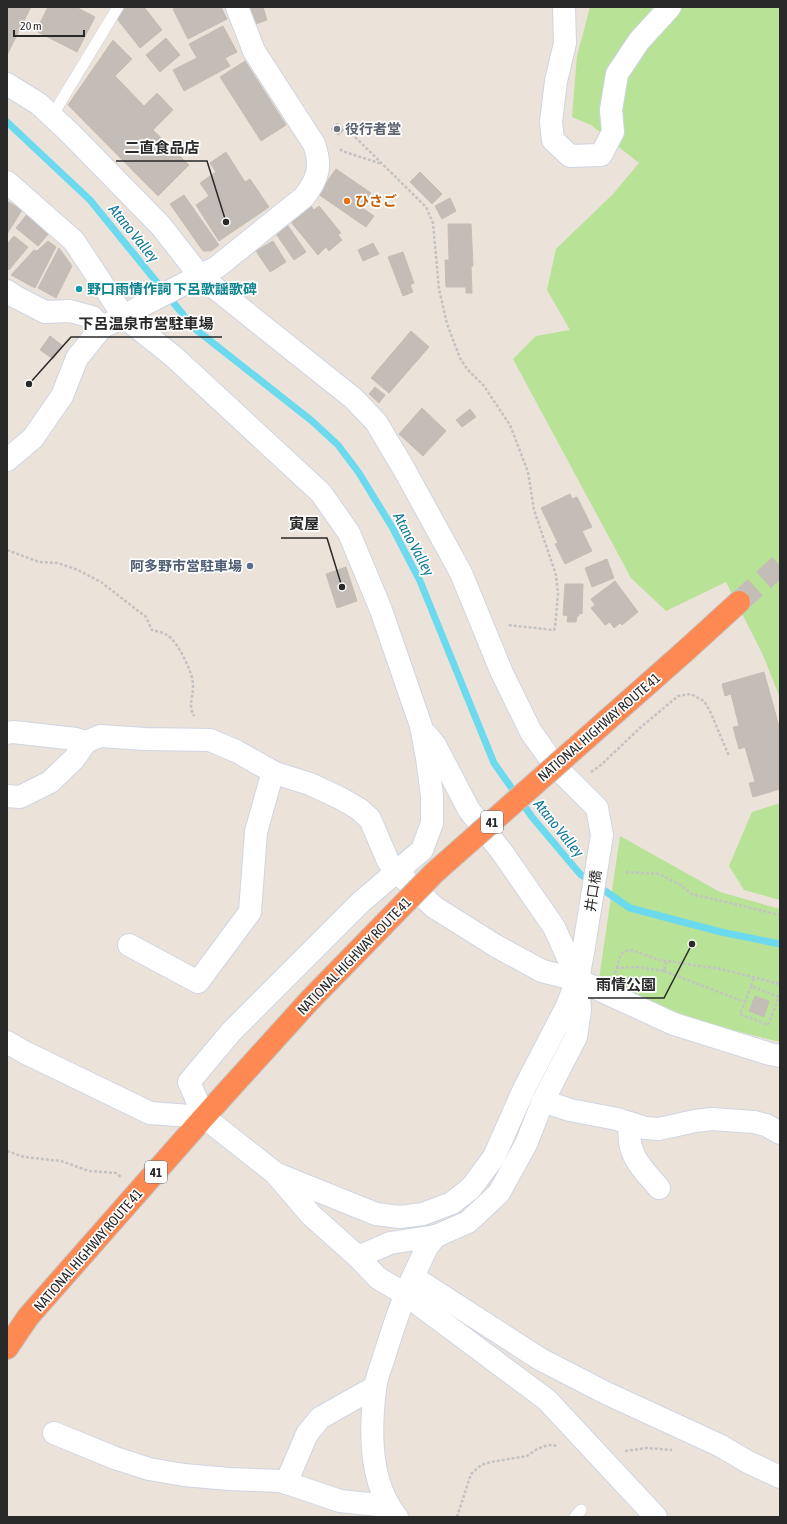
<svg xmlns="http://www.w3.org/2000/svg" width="787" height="1524" font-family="'Asap Condensed','Noto Sans JP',sans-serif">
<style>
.green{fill:#b8e296}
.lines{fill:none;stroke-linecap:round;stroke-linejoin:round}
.stream{stroke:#6cdaee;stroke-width:7}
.building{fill:#c3bcb7;stroke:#c6beb4}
.highway-tunnel{stroke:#c4bdb7;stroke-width:22;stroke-dasharray:22 11;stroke-linecap:butt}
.lane-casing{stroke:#cfd5e2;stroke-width:12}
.street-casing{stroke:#cfd5e2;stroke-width:24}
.secondary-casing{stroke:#cfd5e2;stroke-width:24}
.highway-casing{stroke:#c3c3c3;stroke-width:24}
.path{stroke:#c3c3c3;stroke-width:2.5;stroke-dasharray:3 2;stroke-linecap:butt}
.lane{stroke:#fff;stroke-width:11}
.street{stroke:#fff;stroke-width:22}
.secondary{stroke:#fff;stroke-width:22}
.highway{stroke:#fe8952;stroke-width:22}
.highway-bridge-casing{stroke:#c3c3c3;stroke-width:24;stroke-linecap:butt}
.highway-bridge{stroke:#fe8952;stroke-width:22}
.worship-dot{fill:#6b7280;stroke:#fff;stroke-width:1.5}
.food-dot{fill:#e8710a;stroke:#fff;stroke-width:1.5}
.culture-dot{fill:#0f9aa8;stroke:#fff;stroke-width:1.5}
.service-dot{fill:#5c6f8a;stroke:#fff;stroke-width:1.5}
.labels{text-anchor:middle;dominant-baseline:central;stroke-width:3.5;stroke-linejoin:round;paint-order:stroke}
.shield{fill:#fff;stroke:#696969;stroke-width:1}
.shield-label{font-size:13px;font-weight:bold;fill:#292929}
.worship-label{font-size:14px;font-weight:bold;fill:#5b616d;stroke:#fff;text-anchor:start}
.food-label{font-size:14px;font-weight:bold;fill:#c56008;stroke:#fff;text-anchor:start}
.culture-label{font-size:14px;font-weight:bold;fill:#0d838f;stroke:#fff;text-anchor:start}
.service-label{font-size:14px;font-weight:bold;fill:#4e5e75;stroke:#fff;text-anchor:end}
.street-label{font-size:14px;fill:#292929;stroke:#fff}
.water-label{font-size:15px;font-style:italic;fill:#0d7898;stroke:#fff}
.leader{fill:none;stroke:#292929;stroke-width:1.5}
.callout-dot{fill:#292929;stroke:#fff;stroke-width:1.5}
.callout-label{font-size:15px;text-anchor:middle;font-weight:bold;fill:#292929;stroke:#fff;stroke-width:3.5;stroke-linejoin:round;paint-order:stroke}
</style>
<rect width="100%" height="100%" fill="#ebe2da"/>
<g class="green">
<path d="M590,7H780V698L763,655L726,582L666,611L631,578L513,359L536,336L570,330L547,290L556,249L613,194L639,163L591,125L572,117L577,56Z"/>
<path d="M780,803V900L744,890L729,866L752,812Z"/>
<path d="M620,836L720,892L780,909V1042L700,1022L656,1005L599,979Z"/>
</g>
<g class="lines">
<path class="stream" d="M7,122L90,200L194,328L312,421L338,445L359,473L392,527L420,581L494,763L532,817L580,874L630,908L721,932L780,944"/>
</g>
<g class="building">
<path d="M7,7H31L7,55Z"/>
<path d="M48,7H76L95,17L77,52L36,31Z"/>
<path d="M124,7H144L162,30L140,48L114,15Z"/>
<path d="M177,7H221L227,19L188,39L173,9Z"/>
<path d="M249,7H263L267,20L256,24Z"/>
<path d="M223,26L237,52L225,58L230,66L184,91L173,70L197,58L189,44Z"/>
<path d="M166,38L180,55L160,72L146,55Z"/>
<path d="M113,40L132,59L115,76L144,106L157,93L173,110L153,130L189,165L158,196L68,105Z"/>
<path d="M245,61L286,125L261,141L220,77Z"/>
<path d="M337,123L344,130L338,135L331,129Z"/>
<path d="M226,152L245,182L250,179L269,207L219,241L196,205L209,196L200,183L216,172L210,163Z"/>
<path d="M336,169L371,193L361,207L374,216L366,227L318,194Z"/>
<path d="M420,172L442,194L432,204L410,182Z"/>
<path d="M184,195L219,245L211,251H203L170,204Z"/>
<path d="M450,198L456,211L442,219L435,206Z"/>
<path d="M7,201L22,210L7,234Z"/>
<path d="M311,206L314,210L319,206L341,233L338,235L342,240L329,251L326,247L318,255L291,222Z"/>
<path d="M28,213L50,232L38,246L16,228Z"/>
<path d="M286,223L306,252L294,260L274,231Z"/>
<path d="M448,224H471L473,266H471L472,293H466V287H446L445,260H449Z"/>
<path d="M14,236L28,247L9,270L7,268V244Z"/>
<path d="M48,241L56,247L35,288L11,275L34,250L37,251Z"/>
<path d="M273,241L286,262L270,272L256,251Z"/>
<path d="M373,243L379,254L363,261L358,250Z"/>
<path d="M59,248L72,266L56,298L38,288Z"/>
<path d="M403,252L414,283L410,285L413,292L403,296L388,257Z"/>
<path d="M411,331L429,347L389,393L371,378Z"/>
<path d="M50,336L63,346L53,359L40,350Z"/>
<path d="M375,387L385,395L379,403L369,394Z"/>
<path d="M422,408L446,431L423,456L399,434Z"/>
<path d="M470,409L476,417L462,427L456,420Z"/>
<path d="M570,494L572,499L577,497L592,527L582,531L592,551L565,564L555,544L558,543L541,508Z"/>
<path d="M607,559L614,578L592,587L585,568Z"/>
<path d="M346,567L357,601L337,608L326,574Z"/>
<path d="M615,581L638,612L622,625L620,623L614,628L610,622L605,625L591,608L595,605L591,599Z"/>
<path d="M565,584H583L582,614L579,613V616H577L576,622H567L568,616L563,615Z"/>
<path d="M764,672L780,730V789L753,797L749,783L755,782L745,747L739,749L733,727L739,726L731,694L725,696L722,684Z"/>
<path d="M755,996L769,1001L764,1017L749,1011Z"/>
</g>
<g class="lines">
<path class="highway-tunnel" d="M739,602L780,565"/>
<defs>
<g id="lane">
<path d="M52,116L118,7"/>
<path d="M575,1517L581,1510"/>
</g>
<g id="street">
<path d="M564,7L565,43L556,81L551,122L553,140L570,156L601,155L613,132L611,110L617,74L639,41L670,7"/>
<path d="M7,84L39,104L70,133L161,226L200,276L353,398L376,422L404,469L461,573L502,673L531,732L556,767L597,808L602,835L584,946"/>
<path d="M7,182L74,241L124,317L173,356L321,493L349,533L381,610L421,726L427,758L432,796V823L422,850L361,902L231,1032L189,1082L204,1117L275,1173L311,1215L358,1257L378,1278L405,1294L547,1400L656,1517"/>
<path d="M7,291L14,296L45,312L70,311L92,317L102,327"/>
<path d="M7,460L33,438L62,396L77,358L102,327L124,317L141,306L217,267L304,197C318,179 322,166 314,144L254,51L237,7"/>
<path d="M7,733L13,732L76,739L86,742"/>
<path d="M7,796L20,797L50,782L74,759L86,742L100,736L145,739L210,740L236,751L275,773L310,784L340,798L359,809L370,819L388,861L397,872L434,907L496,946L542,971L578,980L674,1024L770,1054L780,1056"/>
<path d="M129,945L198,982L250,912L256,832L270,782L275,773"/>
<path d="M7,1042L24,1052L150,1113L204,1117"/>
<path d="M543,1101L570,1110L617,1119L645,1128L659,1129L695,1121L712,1119L754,1122L766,1125L780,1133"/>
<path d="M629,1123C630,1129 629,1136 630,1142C632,1160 648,1175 659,1188"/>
<path d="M279,1175L376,1214L400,1217L423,1214L452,1203L471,1188L494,1157L524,1089L567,1006L576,983"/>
<path d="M358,1257L390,1243L436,1236L468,1222L499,1193L526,1144L543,1101L576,1037L580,1010L578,980L554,927L502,852L469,810L435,745L427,735"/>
<path d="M413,1277L427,1247L436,1236"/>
<path d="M54,1433L115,1458L149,1469L184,1475L229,1479L281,1481L340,1501L388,1506"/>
<path d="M286,1483L307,1434L320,1418L375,1387"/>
<path d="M397,1517C369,1483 370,1431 375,1389C376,1378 381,1367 384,1357C393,1329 401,1302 413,1277L540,1359L606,1393L721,1446L748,1462L780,1477"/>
</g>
<path id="secondary" d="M578,980L584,946"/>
<g id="highway">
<path d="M683,653L739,602"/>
<path d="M7,1348L28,1317L204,1117L310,1000"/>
</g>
</defs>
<use href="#lane" class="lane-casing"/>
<use href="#street" class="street-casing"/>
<use href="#secondary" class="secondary-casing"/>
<use href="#highway" class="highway-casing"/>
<g class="path">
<path d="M348,130L426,207L433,223L439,289L447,324L460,358L467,369L484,386L510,425L528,472L534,510L556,575L558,594L555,627L554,630L508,625"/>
<path d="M340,149L342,151L382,164"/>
<path d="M7,550L39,562L58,563L78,570L101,582L146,617L152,630C156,631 162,632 167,635C177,640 194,674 193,686C193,698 188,705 194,716"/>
<path d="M591,772L601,765L641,727L678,696L691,694L704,701L710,711L729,756"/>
<path d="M626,872L659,874L679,884L692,894L780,915"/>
<path d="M616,968L638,967L664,971L666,962"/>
<path d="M664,971L745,1002L740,1014L768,1025L779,997L751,986L745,1002"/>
<path d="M615,973L621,954L626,951L632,950L659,960L721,969L780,984"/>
<path d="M751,986L754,977"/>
<path d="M7,1151L24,1157L61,1161L89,1171L116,1173L121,1177"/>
<path d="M625,1451L647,1448L672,1450"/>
<path d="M457,1517L471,1474L481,1465L491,1462L527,1456L537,1449L548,1445L558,1446"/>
</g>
<use href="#lane" class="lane"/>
<use href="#street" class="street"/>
<use href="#secondary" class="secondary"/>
<use href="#highway" class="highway"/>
<defs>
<path id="highway-bridge" d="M310,1000L434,873L683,653"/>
</defs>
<use href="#highway-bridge" class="highway-bridge-casing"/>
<use href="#highway-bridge" class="highway-bridge"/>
</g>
<circle class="worship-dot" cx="337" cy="129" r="4"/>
<circle class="food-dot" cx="347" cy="201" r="4"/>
<circle class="culture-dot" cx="79" cy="289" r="4"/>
<circle class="service-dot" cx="250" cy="566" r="4"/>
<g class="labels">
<g class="shield">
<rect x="481" y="811" width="22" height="22" rx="3"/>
<rect x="145" y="1161" width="22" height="22" rx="3"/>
</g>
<g class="shield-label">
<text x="492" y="822">41</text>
<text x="156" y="1172">41</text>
</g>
<g class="worship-label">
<text x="345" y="129">役行者堂</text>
</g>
<g class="food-label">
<text x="355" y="201">ひさご</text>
</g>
<g class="culture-label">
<text x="87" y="289">野口雨情作詞 下呂歌謡歌碑</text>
</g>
<g class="service-label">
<text x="242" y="566">阿多野市営駐車場</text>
</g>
<g class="street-label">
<text transform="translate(599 727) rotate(-41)">NATIONAL HIGHWAY ROUTE 41</text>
<text transform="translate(593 891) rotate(-81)">井口橋</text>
<text transform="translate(354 956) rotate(-46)">NATIONAL HIGHWAY ROUTE 41</text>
<text transform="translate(88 1250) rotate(-49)">NATIONAL HIGHWAY ROUTE 41</text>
</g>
<g class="water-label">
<text transform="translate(134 233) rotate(51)">Atano Valley</text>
<text transform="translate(414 544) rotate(62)">Atano Valley</text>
<text transform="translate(559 828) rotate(51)">Atano Valley</text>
</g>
</g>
<path class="leader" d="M226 222L207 161H116M29 384L71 337H222M342 587L327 538H281M692 944L664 998H588"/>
<g class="callout-dot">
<circle cx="226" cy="222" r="4"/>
<circle cx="29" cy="384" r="4"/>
<circle cx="342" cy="587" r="4"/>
<circle cx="692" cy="944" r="4"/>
</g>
<g class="callout-label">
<text x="162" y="153">二直食品店</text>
<text x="146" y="329">下呂温泉市営駐車場</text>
<text x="304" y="529">寅屋</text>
<text x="626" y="990">雨情公園</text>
</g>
<rect width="787" height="1524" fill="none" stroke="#292929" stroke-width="16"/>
<path d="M14 30v6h70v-6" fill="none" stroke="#292929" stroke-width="2"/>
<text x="20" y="30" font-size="12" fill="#292929" stroke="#ffffff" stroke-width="3" paint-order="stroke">20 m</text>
</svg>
